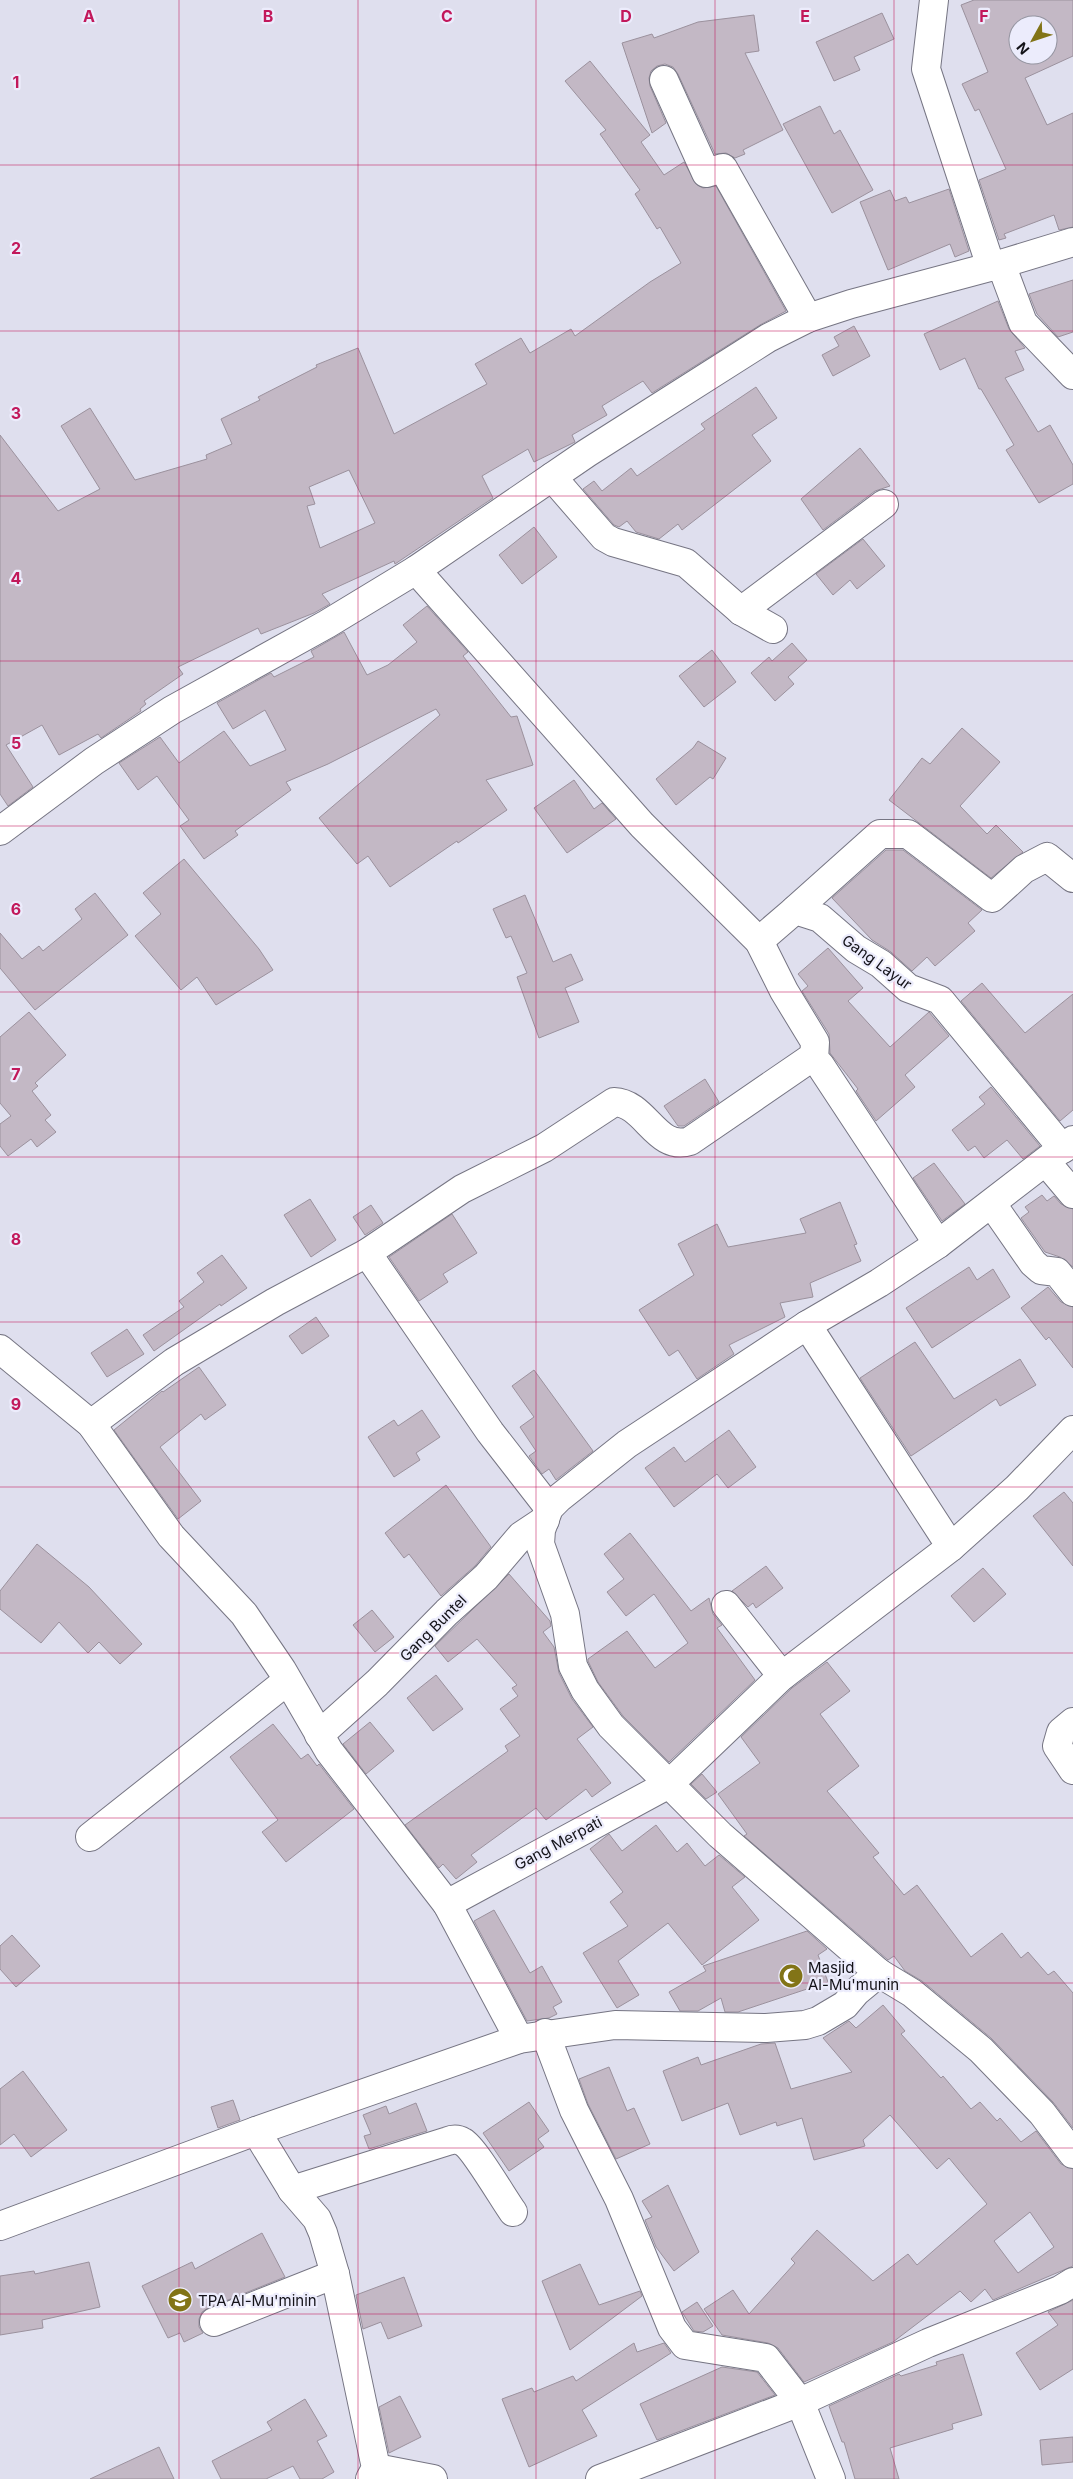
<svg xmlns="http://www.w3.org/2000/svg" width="1073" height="2479" font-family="Inter,sans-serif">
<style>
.building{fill:#c3b8c5;stroke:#9b919d;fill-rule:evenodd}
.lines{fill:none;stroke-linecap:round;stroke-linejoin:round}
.minor-casing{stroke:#767583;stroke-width:30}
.minor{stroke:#fff;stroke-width:28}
.grid{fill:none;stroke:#c2185b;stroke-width:1;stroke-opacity:0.55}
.labels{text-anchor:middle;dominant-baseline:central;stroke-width:4.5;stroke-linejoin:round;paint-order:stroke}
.street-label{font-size:15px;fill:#131218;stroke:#ececfc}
.poi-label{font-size:15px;fill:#131218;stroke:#ececfc;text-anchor:start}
.grid-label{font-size:16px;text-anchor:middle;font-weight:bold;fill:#c2185b;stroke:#ececfc;stroke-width:4.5;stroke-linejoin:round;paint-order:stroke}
</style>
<rect width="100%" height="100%" fill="#dfdfee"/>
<g class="building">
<path d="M974,0H1073V56L1025,78L1047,125L1073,113V227L1059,230L1054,215L1004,234L1006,238L999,240L979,180L1006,169L979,109L975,111L962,84L988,72L961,5ZM1018,25H1048V55H1018Z"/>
<path d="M882,13L894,39L854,57L860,70L834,81L816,42Z"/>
<path d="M754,15L759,51L745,53L783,130L743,150L745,154L735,158L726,153L715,154L678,74L673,67L665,64L657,66L651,71L649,78L650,86L666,123L652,133L622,43L652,34L654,38L698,22Z"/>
<path d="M590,61L650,135L641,142L664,175L684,162L697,185L703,188L716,186L786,311L760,325L652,393L643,381L602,406L607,415L572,435L575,442L534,462L528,449L482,476L493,498L395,564L394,561L322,594L330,604L314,613L261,634L258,628L178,667L183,674L144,701L146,704L140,709L141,711L101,738L98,734L59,755L42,725L6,745L33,787L8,806L0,794V435L58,511L100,489L61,426L90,408L135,480L207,459L206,455L232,444L221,419L260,400L258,397L317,367L316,365L358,348L394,434L487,384L475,364L521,338L530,353L571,329L575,336L650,282L681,263L660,227L657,229L635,194L640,190L600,134L606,130L565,81ZM349,470L375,523L320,548L307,506L315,504L309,487Z"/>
<path d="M820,106L834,134L840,130L873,190L832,213L783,124Z"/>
<path d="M949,189L969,251L955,257L950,244L888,270L860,202L890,190L895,201L906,197L909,203Z"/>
<path d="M1073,280V332L1058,337L1037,314L1029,294Z"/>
<path d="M998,301L1009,329L1025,348L1015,351L1024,370L1005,378L1038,432L1050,425L1073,465V484L1039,503L1006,450L1014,445L981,389H979L965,358L940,370L924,334Z"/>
<path d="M854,326L870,356L833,376L822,355L839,346L834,337Z"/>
<path d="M756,387L777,418L752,435L771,461L682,530L678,524L659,539L636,532L627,521L619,527L614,525L583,489L594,481L602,491L631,468L637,476L705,429L701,424Z"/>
<path d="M860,448L890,486L875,491L823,530L801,499Z"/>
<path d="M534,527L557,557L522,584L499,555Z"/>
<path d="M863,539L885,566L857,589L850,580L833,595L816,574Z"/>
<path d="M427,606L468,652L463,656L511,717L517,716L533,765L486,780L507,810L458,843L457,841L390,887L368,856L357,864L319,818L440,715L436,709L328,764L286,782L291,790L235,831L238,835L204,859L180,826L189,820L157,776L138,790L119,763L160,737L179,763L224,731L250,766L286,750L265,710L233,729L217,703L271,673L274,677L314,657L311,651L344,632L367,675L388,665L417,642L403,625Z"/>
<path d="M792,643L807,660L788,677L794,684L775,701L751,673L769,657L772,661Z"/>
<path d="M712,650L736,682L704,707L679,676Z"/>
<path d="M962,728L1000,762L960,806L987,834L996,825L1023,852L991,878L889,800L922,758L930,764Z"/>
<path d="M698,741L726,758L713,779L710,777L676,805L656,779L693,748Z"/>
<path d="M574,780L594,809L602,803L616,819L567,853L534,808Z"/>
<path d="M886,850H903L982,910L968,923L975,931L935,966L927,957L912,971L891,952L872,940L832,898Z"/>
<path d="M184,859L259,949L273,970L216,1005L197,977L181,990L135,936L161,914L143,893Z"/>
<path d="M95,893L128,935L35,1010L0,968V933L22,959L39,946L43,951L82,919L75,909Z"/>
<path d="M525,895L553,962L571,954L583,980L565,988L579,1022L539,1038L517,977L527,973L511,936L506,938L493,909Z"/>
<path d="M828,948L863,988L848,1001L890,1047L929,1012L949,1036L905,1075L915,1087L876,1121L856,1091L858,1089L830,1053L829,1034L802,991L808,986L798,974Z"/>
<path d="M982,983L1025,1033L1073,994V1110L1060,1121L961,1001Z"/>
<path d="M29,1012L66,1055L35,1083L38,1086L32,1091L51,1115L45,1120L56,1132L37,1147L31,1139L8,1156L0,1146V1124L11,1116L0,1103V1037Z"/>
<path d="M705,1079L719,1102L684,1126H678L664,1106Z"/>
<path d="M991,1087L1040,1146L1023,1159L1007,1140L984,1158L975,1146L968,1151L952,1130L985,1104L979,1097Z"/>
<path d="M934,1163L965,1204L942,1221L913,1178Z"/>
<path d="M1042,1195L1047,1201L1054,1196L1061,1204L1073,1209V1267L1060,1257L1045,1252L1021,1218L1029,1212L1025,1207Z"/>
<path d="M310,1199L336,1240L311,1257L284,1215Z"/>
<path d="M840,1202L857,1244L854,1245L861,1261L810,1283L813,1297L780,1303L785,1317L729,1345L734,1354L697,1379L678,1350L669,1356L639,1310L694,1275L678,1244L717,1224L728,1247L806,1233L800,1219Z"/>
<path d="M371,1205L383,1223L365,1235L353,1217Z"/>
<path d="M452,1214L477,1253L443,1274L448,1282L419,1301L389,1257Z"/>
<path d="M222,1255L247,1288L221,1306L220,1304L154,1351L143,1335L184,1307L179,1301L204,1282L197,1273Z"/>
<path d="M969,1267L977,1280L993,1269L1010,1297L932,1348L906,1308Z"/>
<path d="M1048,1287L1061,1302L1073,1307V1368L1049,1337L1046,1340L1021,1308Z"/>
<path d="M316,1317L329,1336L302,1354L289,1336Z"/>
<path d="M127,1329L144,1354L107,1377L91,1353Z"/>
<path d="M915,1342L954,1399L1020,1359L1036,1385L1000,1406L996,1399L911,1456L860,1378Z"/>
<path d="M199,1367L226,1405L205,1420L201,1414L160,1447L201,1501L178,1519L114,1430L162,1391L163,1392Z"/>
<path d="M534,1370L593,1451L556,1480L549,1469L542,1474L529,1456L536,1451L520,1427L534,1417L512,1386Z"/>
<path d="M422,1410L440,1437L416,1453L420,1460L394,1477L368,1437L394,1420L398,1426Z"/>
<path d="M729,1430L756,1467L728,1488L717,1474L674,1507L645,1468L674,1447L685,1462Z"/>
<path d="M446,1485L491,1547L475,1566L441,1596L409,1554L404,1558L385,1533Z"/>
<path d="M1064,1492L1073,1503V1566L1033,1516Z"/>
<path d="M630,1533L691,1611L709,1598L713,1614L722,1625L717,1628L755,1680L669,1762L623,1716L598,1682L588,1661V1659L627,1631L655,1668L688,1643L654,1594L626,1616L607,1592L624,1579L604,1554Z"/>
<path d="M37,1544L89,1587L142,1644L120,1664L99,1642L88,1653L59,1622L41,1643L0,1609V1591Z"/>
<path d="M766,1566L783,1588L756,1608L753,1603L748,1607L732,1591Z"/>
<path d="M983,1568L1006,1594L974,1622L951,1596Z"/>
<path d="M509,1574L550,1621L551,1626L543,1632L554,1647L559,1673L572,1699L593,1727L577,1739L611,1783L592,1797L586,1789L546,1820L536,1808L471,1855L477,1862L456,1879L443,1864L439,1868L405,1825L508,1751L505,1746L520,1736L500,1709L518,1696L512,1688L517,1685L477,1639L448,1662L435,1646Z"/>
<path d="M372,1610L394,1637L375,1652L353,1625Z"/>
<path d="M827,1662L850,1691L820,1714L859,1766L827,1791L879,1853L873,1857L904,1895L917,1885L971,1957L1002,1933L1021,1958L1028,1952L1048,1975L1054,1971L1073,1993V2128L1053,2102L991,2038L922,1981L905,1971L894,1956L888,1960L744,1836L747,1834L718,1794L760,1763L741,1737L792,1688Z"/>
<path d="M436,1675L463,1709L433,1731L407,1698Z"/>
<path d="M370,1722L394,1751L366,1774L343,1744Z"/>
<path d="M273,1724L301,1759L308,1754L317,1766L319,1764L354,1809L286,1862L262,1832L278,1820L230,1757Z"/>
<path d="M702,1774L717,1792L706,1799L691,1784Z"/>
<path d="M656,1825L677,1852L687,1843L705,1866L719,1855L745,1877L732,1887L759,1920L702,1965L668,1923L618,1961L639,1995L617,2008L583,1953L628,1926L610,1902L623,1892L590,1849L609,1834L622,1851Z"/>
<path d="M494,1910L530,1973L542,1966L562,2002L553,2007L557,2014L549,2018L527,2021L474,1921Z"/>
<path d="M807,1931L827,1949L818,1955L828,1982L738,2012H725L721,1998L698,2011H680L669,1992L706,1971L703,1966Z"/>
<path d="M12,1935L40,1966L16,1987L0,1969V1946Z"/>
<path d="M883,2005L905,2031L901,2034L941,2078L943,2076L971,2109L980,2102L997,2121L1000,2118L1021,2142L1036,2131L1061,2164L1073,2169V2266L993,2300L985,2289L971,2302L960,2291L893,2342L804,2382L778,2348L768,2343L722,2335L704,2309L733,2290L749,2314L795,2263L791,2259L817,2230L873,2281L908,2254L917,2265L987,2204L949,2158L937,2169L890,2115L863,2140L865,2146L814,2160L802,2118L777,2126L776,2122L740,2135L728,2103L682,2121L663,2071L698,2057L701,2065L761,2044L775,2043L791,2089L852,2072L823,2038L849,2021L856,2028ZM1030,2212L1054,2247L1018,2273L994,2241Z"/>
<path d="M609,2067L627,2111L634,2108L650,2144L616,2159L588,2104L579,2079Z"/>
<path d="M23,2071L67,2130L31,2157L14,2134L0,2145V2089Z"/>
<path d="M233,2100L240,2120L218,2128L211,2107Z"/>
<path d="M529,2102L549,2131L538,2139L544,2147L509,2171L483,2133Z"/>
<path d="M416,2103L427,2131L369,2149L364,2136L371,2134L363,2115L386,2106L389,2114Z"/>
<path d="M668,2185L699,2252L674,2271L656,2247L645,2220L652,2217L642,2201Z"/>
<path d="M262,2233L285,2277L208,2308L202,2312L199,2319V2327L203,2333L184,2342L180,2333L168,2338L142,2286L192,2262L195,2269Z"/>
<path d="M89,2262L100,2307L42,2320L43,2328L0,2335V2276L34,2271L35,2274Z"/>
<path d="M580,2264L599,2305L640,2291L642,2296L570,2350L542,2281Z"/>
<path d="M404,2277L422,2326L388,2339L381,2322L363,2329L356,2295Z"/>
<path d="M1073,2300V2369L1040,2390L1016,2353L1058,2325L1048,2312Z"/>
<path d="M697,2302L713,2326L703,2332L694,2331L682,2312Z"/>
<path d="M634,2343L637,2352L664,2343L671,2353L582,2410L597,2436L529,2467L502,2399L532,2388L534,2392L573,2376L576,2381Z"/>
<path d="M963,2354L982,2415L952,2424L953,2429L890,2448L899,2479H855L844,2442H842L829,2406L899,2374L901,2376L937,2365L936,2362Z"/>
<path d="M722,2367L757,2372L775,2395L657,2440L640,2404Z"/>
<path d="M400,2396L421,2437L389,2453L379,2407Z"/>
<path d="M305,2399L327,2436L317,2441L334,2472L322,2479H300L293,2466L266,2479H221L212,2461L272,2430L267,2422Z"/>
<path d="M1073,2437V2462L1042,2465L1040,2440Z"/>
<path d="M159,2447L174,2479H90Z"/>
</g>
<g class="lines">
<defs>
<g id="minor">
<path d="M934,0L926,69L991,267"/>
<path d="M664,80L706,173L723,168L808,318"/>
<path d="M1001,264L1023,323L1073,375"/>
<path d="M552,477L604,537L613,542L686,563L741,611L773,629"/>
<path d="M416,570L642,825L759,941L784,991L815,1042L814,1060"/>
<path d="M741,611L884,504"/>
<path d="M0,831L94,761L172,710L327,624L416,570L587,453L768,338L808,318L851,304L1001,264L1073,242"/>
<path d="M795,910L880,834H908L992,898L1024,869L1047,857L1073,878"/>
<path d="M759,941L795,910L820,918L856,949L881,964L908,988L940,1000L1063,1149"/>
<path d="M1073,1140L938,1244L879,1283L807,1325L627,1444L559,1498L549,1508L541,1530L540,1544L565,1614L573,1666L585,1690L611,1726L720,1835L879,1973L912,1993L981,2050L1042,2113L1073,2154"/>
<path d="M1046,1162L1073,1194"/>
<path d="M992,1204L1033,1263L1041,1270L1057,1272L1073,1292"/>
<path d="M367,1253L490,1432L549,1508"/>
<path d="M807,1325L951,1547L1017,1488L1073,1430"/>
<path d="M0,1349L91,1424L171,1536L244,1614L282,1670L329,1751L447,1904L519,2039"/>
<path d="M91,1424L174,1362L275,1302L367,1253L462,1189L544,1148L614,1102C646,1103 656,1152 690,1141L808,1060H814L820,1065L938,1244"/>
<path d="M726,1605L782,1676"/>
<path d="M1073,1722L1061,1732L1057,1746L1073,1770"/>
<path d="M319,1735L377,1683L447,1612L486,1577L521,1536L545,1520"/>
<path d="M90,1837L287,1681"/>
<path d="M447,1904L669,1784L782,1676L951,1547"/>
<path d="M545,2033L574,2110L619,2199L672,2328L685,2345L766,2358L800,2402L831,2479"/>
<path d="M256,2131L292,2190L317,2219L323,2233L335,2274L376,2468L370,2479"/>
<path d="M292,2190L448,2141C453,2139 458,2139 463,2142C474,2148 503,2198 513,2212"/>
<path d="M0,2226L256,2131L519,2039L615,2025L766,2028L805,2025L818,2021L845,2005L856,1992L879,1973"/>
<path d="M214,2322L335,2274"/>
<path d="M376,2468L433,2479"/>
<path d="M600,2479L800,2402L928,2343L1060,2290L1073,2282"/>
</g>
</defs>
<use href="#minor" class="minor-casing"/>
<use href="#minor" class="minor"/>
</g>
<path class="grid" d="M179,0V2479M358,0V2479M536,0V2479M715,0V2479M894,0V2479M0,165H1073M0,331H1073M0,496H1073M0,661H1073M0,826H1073M0,992H1073M0,1157H1073M0,1322H1073M0,1487H1073M0,1653H1073M0,1818H1073M0,1983H1073M0,2148H1073M0,2314H1073"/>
<defs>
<symbol id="mosque-disc" viewBox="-11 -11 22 22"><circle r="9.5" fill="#827417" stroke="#ececfc"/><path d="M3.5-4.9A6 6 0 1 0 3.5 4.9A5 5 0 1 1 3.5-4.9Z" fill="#fff"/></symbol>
<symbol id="school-disc" viewBox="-11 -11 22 22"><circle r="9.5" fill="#827417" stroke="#ececfc"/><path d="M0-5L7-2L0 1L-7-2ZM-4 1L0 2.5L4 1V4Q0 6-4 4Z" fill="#fff"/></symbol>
</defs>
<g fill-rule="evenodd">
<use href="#mosque-disc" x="777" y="1962" width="28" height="28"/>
<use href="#school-disc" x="166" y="2286" width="28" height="28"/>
</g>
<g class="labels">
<g class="street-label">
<text transform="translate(877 962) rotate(36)">Gang Layur</text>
<text transform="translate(433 1628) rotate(-45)">Gang Buntel</text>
<text transform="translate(558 1843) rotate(-28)">Gang Merpati</text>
</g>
<g class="poi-label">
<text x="808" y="1967">Masjid<tspan x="808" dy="17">Al-Mu'munin</tspan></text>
<text x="198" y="2300">TPA Al-Mu'minin</text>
</g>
</g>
<g class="grid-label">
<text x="89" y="22">A</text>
<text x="268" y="22">B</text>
<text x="447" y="22">C</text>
<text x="626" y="22">D</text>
<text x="805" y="22">E</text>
<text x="984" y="22">F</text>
<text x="16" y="88">1</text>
<text x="16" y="254">2</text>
<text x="16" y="419">3</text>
<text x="16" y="584">4</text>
<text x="16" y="749">5</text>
<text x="16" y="915">6</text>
<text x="16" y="1080">7</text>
<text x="16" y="1245">8</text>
<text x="16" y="1410">9</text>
</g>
<g transform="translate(1033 40) rotate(230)"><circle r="24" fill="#ececfc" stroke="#9595a1"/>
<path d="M0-4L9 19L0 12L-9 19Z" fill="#827417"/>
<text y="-8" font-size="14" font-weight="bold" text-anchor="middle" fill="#131218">N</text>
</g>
</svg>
